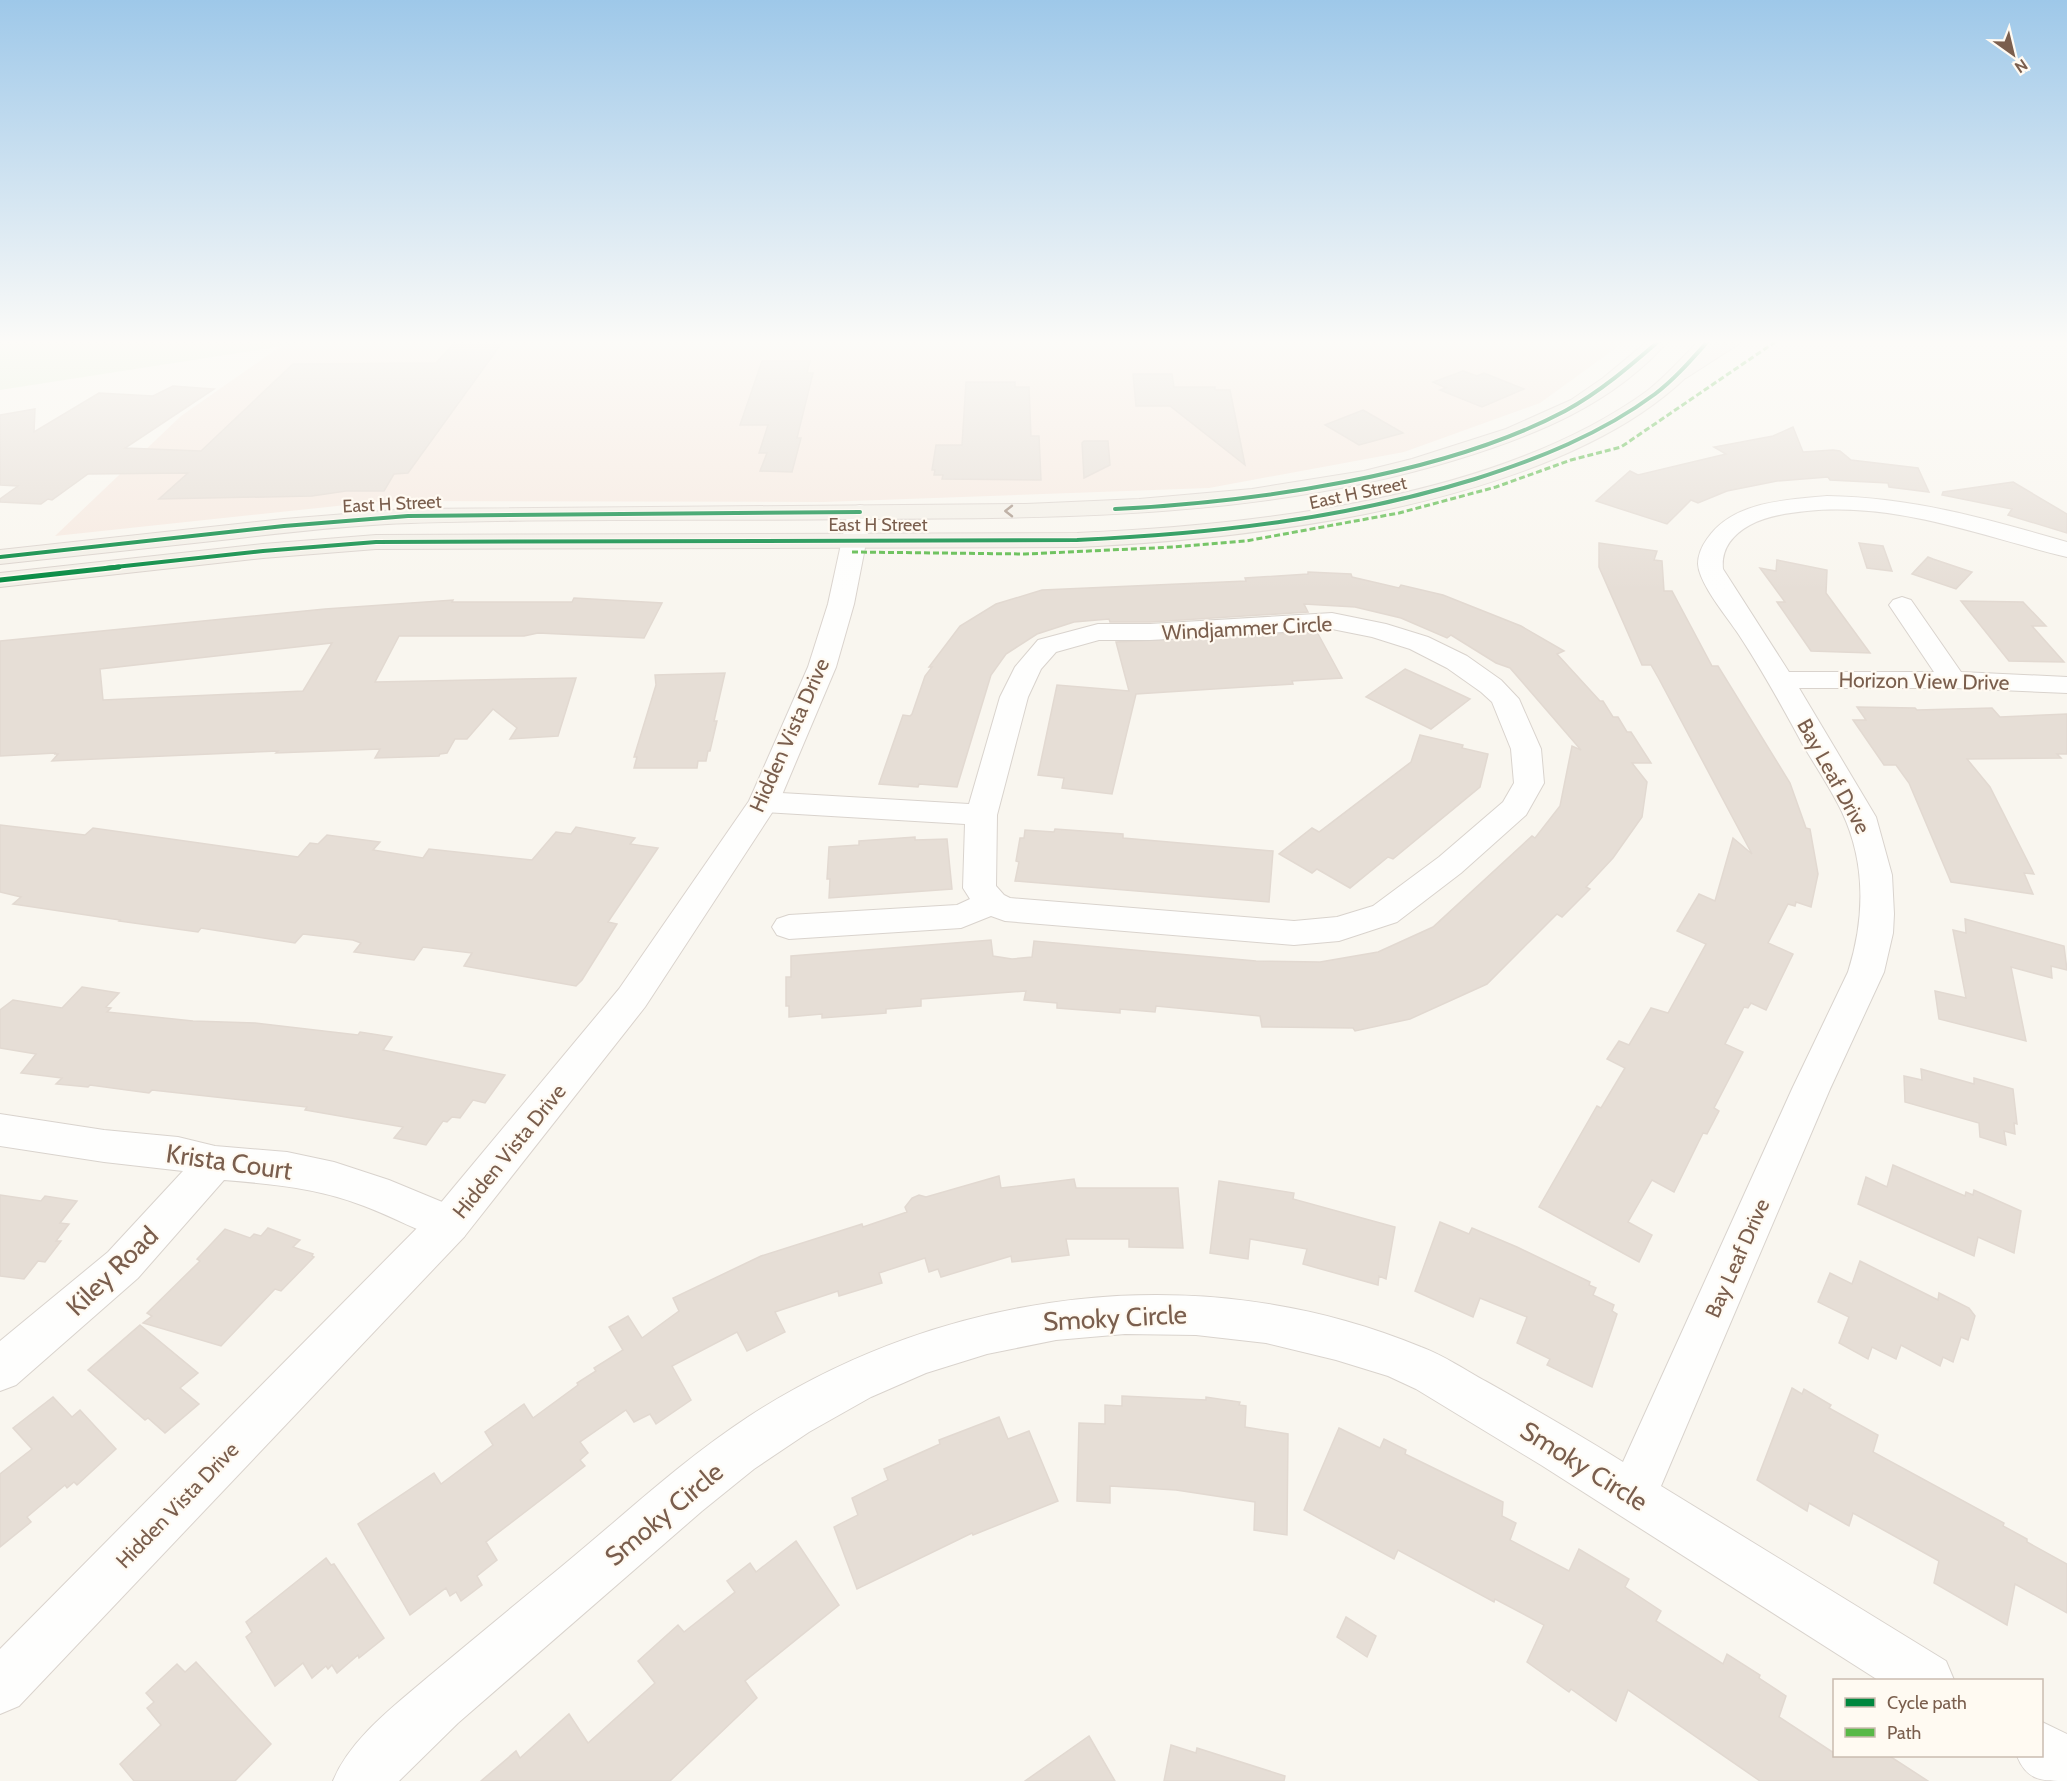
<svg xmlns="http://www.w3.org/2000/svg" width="2067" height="1781" font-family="Cabin,sans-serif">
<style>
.commercial{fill:#f6e9e0}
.green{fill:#e6f0da}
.building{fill:#e6ded6;stroke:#e2d9d1;stroke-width:1.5;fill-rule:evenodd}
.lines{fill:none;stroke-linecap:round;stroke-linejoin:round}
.street-casing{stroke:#d9d3cd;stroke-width:2}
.secondary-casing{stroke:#dad3cd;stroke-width:2}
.primary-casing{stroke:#dad2cc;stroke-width:2}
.highway-casing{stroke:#dad2cc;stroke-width:2}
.street{fill:#fefefd;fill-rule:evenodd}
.secondary{fill:#fefefd;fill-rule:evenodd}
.primary{fill:#f3efe7;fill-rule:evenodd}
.highway{fill:#f2ebe6;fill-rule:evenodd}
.quiet{stroke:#58b947;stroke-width:3;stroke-dasharray:6 3;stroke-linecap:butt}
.cycleway-far1-casing{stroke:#fffaf2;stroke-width:6}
.cycleway-casing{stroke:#fffaf2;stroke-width:8}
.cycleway-far1{stroke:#00873e;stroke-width:4}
.cycleway{stroke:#00873e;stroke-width:5}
.oneway{stroke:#a49183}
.labels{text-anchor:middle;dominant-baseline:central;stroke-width:4.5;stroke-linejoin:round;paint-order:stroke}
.far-street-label{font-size:18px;fill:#7a5e4d;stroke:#fffaf2}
.street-label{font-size:21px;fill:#7a5e4d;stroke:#fffaf2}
.near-street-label{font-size:26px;fill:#7a5e4d;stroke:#fffaf2}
</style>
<rect width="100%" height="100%" fill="#f9f6ef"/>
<path class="commercial" d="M322,340H1627L1540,403L1404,452L1209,488L823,502L384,501L55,536L181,416L281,346Z"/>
<path class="green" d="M0,340H322L0,390Z"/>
<g class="building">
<path d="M457,340H504L408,473L394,474L384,491H346L312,496L159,499L188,473L88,474L52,500L48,499L41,504L0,502V499L18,486L0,485V415L35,409L34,432L99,393L153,396L173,386L214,389L125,448L201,451L293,364L436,363Z"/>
<path d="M762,361H810L807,373H813L797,438H801L792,472L760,471L767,453H759L768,425H740Z"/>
<path d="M1463,371L1477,376L1484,373L1524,389L1482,407L1440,390L1446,388L1433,382Z"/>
<path d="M1133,374H1172L1174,387H1215V390H1230L1245,465L1170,406H1136Z"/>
<path d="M966,382H1015V387H1029L1031,436H1039L1041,480L942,479L943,475H934L935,470H932L936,445H962Z"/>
<path d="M1363,410L1403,433L1359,445L1325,425Z"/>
<path d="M1793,427L1803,452L1833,450L1840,451L1851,460L1918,468L1929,492L1889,487L1888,483L1830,480L1828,477L1777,481L1727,491L1698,503L1691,500L1667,524L1596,501L1630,471L1638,475L1726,454L1714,447L1773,436Z"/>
<path d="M1084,441H1108L1110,465L1084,478L1082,443Z"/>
<path d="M2013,482L2067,514V533L2008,515L2012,509L1942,495L1943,492Z"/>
<path d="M1599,543L1657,551L1654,560L1662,561L1664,591H1672L1712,666H1718L1790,783L1806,828L1810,829L1818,874L1811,907L1796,902L1795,906L1788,904L1768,943L1793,954L1766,1010L1751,1003L1748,1008L1744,1007L1725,1044L1743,1052L1714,1108L1719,1111L1707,1134L1703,1133L1674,1192L1652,1180L1628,1222L1652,1235L1639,1262L1539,1207L1597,1106L1601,1108L1625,1068L1607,1059L1619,1041L1629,1045L1651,1008L1668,1013L1706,944L1677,931L1699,894L1715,901L1733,838L1752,854L1659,679L1651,665H1642L1599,567Z"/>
<path d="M1859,543L1883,546L1892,571L1867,568Z"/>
<path d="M1928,557L1933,559L1972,572L1956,589L1912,574Z"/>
<path d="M1777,560L1827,570L1826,593L1870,653L1811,651L1777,602H1785L1760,568L1776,571Z"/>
<path d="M1308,572L1351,574L1352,577L1399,588L1401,585L1443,595L1521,626L1564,651L1557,654L1600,701H1603L1613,717H1618L1627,732H1631L1651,763H1632L1647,782L1642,817L1613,858L1586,887L1590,889L1562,917L1557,914L1487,984L1410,1019L1355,1031L1353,1028L1262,1027L1260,1016L1156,1006L1155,1012L1120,1009V1013L1057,1008V1003L1024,1000L1026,991L921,999V1006L886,1009V1013L822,1018V1014L789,1017V1006H786V977H791V956L991,940L993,956L1012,959L1032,957L1034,941L1256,961L1320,962L1378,952L1433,927L1532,836L1535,838L1560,806L1572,746L1581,750L1510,668L1496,663L1451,635L1447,638L1401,618L1355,607L1304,604L1308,612L1150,622H1110L1109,619L1074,622L1037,634L1006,654L991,675L957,787L919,784L918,787L879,784L903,715L910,716L912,714L925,676L932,667H929L960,626L996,604L1042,590L1246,581L1245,578L1308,574Z"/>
<path d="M574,598L662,603L644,638L538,633L524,636H399L375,682L576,678L558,736L510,739L517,728L493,709L467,739H455L447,753L440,754L439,756L375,758L380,749L276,753L278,751L52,761L58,754H54L56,753L0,756V641L325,609L453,600L452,602H572ZM332,643L303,691L103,700L100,669Z"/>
<path d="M1961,601L2023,602L2046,626H2032L2064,662L2009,661Z"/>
<path d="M1317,632L1342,678L1292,681L1293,684L1136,694L1112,794L1062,788L1064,778L1038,775L1057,685L1129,691L1116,642Z"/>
<path d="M1405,669L1438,684L1470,699L1431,729L1366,697Z"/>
<path d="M725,673L714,721H717L710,751H708L706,761H698L697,768H634L637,757H634L656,685L655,675Z"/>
<path d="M1857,707L1915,708L1917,710L1992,708L2000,717L2067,714V754H2057L2061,758L1967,759L1990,787L2034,874L2024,873L2033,894L1951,882L1909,783L1896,765H1884L1853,720H1866Z"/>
<path d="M1420,735L1463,745L1462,748L1488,754L1480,787L1393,859L1388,857L1350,888L1317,869L1312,873L1279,854L1312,828L1319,832L1411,762Z"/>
<path d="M0,825L85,835L93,828L298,857L310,843L318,844L327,835L380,842L373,850L423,858L429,849L532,860L556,832L571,834L576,827L635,838L630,844L658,848L608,922L617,924L582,980L576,986L464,966L472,953L423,947L414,960L354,952L361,943L353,940L303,934L295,943L201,928L198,932L119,921L120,920L13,904L21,897L0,892Z"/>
<path d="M1055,829L1123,834V838L1273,851L1269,902L1015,881L1019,862L1016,861L1020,838H1024L1025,830L1054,832Z"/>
<path d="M915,837V840L947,839L952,889L829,898L830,879H827L829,847L859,845V841Z"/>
<path d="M1965,919L2064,946L2067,970L2051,966L2052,978L2011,967L2026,1041L1939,1019L1935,991L1966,998L1953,930L1966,933Z"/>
<path d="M82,987L119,993L106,1007L111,1008L107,1012L193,1021L255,1023L358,1035L360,1032L392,1037L383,1050L505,1075L485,1103L473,1100L460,1118L452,1117L447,1122L443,1121L426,1145L394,1138L403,1127L305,1110L307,1107L152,1090L149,1093L90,1085L88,1087L56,1084L62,1078L21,1073L36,1054L0,1048V1010L13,1000L62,1008Z"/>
<path d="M1921,1069L1974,1084V1078L2013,1089L2017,1124L2014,1123L2015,1134L2004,1131L2006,1145L1980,1137L1979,1123L1905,1102L1904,1076L1922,1080Z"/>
<path d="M1893,1165L1965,1196L1966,1192L1973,1195L1974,1190L2021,1211L2014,1253L1978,1237L1974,1256L1858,1204L1866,1177L1887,1187Z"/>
<path d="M999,1176L1001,1188L1074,1179L1076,1188H1178L1183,1248L1129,1247V1239H1066L1069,1255L1012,1262L1011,1256L941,1277L938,1269L929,1272L925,1258L879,1273L882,1283L839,1296L838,1291L775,1312L785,1332L747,1351L737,1332L672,1366L691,1400L656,1424L650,1414L634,1422L626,1410L580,1442L588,1453L580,1460L585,1466L486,1542L497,1560L477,1576L482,1585L461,1601L456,1592L450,1596L446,1588L410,1615L358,1524L434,1473L441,1484L493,1445L485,1432L524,1404L533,1418L578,1385L577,1383L596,1371L594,1368L623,1350L609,1327L628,1316L642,1338L679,1311L673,1298L761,1256L862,1224L863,1227L907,1212L905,1207L912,1198L919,1195L926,1197Z"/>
<path d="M1219,1181L1294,1193L1293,1199L1395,1227L1386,1279L1379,1276L1378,1285L1303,1264L1307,1249L1250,1239L1248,1259L1210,1253Z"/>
<path d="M0,1195L41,1201L45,1196L77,1201L60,1223L69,1224L56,1241H61L45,1262L38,1261L24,1279L0,1276Z"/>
<path d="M1440,1222L1469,1234L1472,1228L1517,1247L1590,1282L1589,1285L1596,1288L1593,1295L1614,1305L1612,1311L1617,1314L1592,1387L1547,1365L1550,1359L1517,1343L1527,1317L1480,1298L1473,1317L1415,1291Z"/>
<path d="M268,1228L300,1240L293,1247L313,1254L312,1256L314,1257L281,1291L275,1289L221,1346L143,1323L152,1316L147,1313L200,1261L197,1259L225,1229L250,1238L254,1234L261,1236Z"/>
<path d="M1860,1261L1938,1300L1939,1293L1969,1308L1975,1316L1968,1340L1961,1337L1953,1362L1943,1357L1940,1366L1901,1345L1896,1359L1872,1347L1868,1359L1839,1343L1849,1317L1818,1302L1830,1273L1852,1284Z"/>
<path d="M140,1325L198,1373L180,1388L199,1404L165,1433L148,1418L145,1420L88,1370Z"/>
<path d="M1792,1388L1802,1394L1804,1389L1831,1405L1829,1408L1878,1435L1873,1452L2004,1523L2003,1526L2027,1539V1542L2067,1564V1613L2015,1584L2007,1625L1934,1583L1939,1561L1853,1513L1849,1526L1809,1503L1807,1511L1757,1480Z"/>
<path d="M1122,1396L1206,1400V1397L1240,1402L1239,1405L1246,1406L1245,1427L1288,1434L1287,1535L1254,1530L1255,1502L1176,1490L1110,1486V1503L1077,1501L1079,1423L1105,1424V1405L1122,1406Z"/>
<path d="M53,1397L72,1417L80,1410L116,1449L77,1485L74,1482L67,1488L65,1485L27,1517L31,1522L0,1547V1474L32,1449L13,1428Z"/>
<path d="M999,1417L1008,1439L1029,1431L1058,1501L973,1535L972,1533L857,1589L834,1527L858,1515L852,1498L888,1480L884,1469L940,1444L939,1440Z"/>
<path d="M1339,1428L1380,1448L1384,1439L1406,1450L1405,1454L1503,1502L1502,1516L1516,1523L1510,1540L1569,1571L1579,1549L1629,1579L1625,1587L1661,1611L1656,1621L1723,1664L1727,1654L1760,1675L1759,1678L1786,1696L1779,1717L1834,1753V1755H1888L1928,1781H1760L1628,1690L1616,1721L1571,1689L1569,1692L1527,1662L1544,1625L1495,1599L1494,1602L1398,1550L1394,1559L1304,1510Z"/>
<path d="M796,1541L839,1605L745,1681L757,1698L670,1781H481L516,1751L520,1758L569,1714L588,1743L655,1683L638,1661L678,1625L684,1632L735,1592L727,1581L750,1563L756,1572Z"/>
<path d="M326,1558L331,1565L334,1564L384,1638L359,1658L358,1655L337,1673L332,1665L328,1669L326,1666L312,1678L303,1663L275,1686L246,1637L252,1632L246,1622Z"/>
<path d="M1346,1617L1376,1636L1367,1657L1337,1637Z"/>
<path d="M196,1662L271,1744L235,1781H134L120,1764L161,1725L147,1708L154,1702L146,1693L177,1664L185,1672Z"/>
<path d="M1089,1736L1115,1781H1025Z"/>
<path d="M1171,1745L1196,1753L1197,1748L1285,1776L1284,1781H1164Z"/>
</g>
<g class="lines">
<defs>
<g id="street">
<path d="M1827,496C1911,497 1988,519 2067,542V557C1980,536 1898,502 1807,511C1787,513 1767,516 1750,525C1732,535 1721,549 1723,569L1789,672H1934L1889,605L1893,600L1902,597L1911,600L1961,672L2067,677V693L1953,688H1799L1876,817L1892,875L1894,914L1893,933L1884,972L1830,1089L1661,1486L1946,1661L1954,1680H1878L1541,1465L1416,1389L1388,1376L1336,1360L1266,1343L1196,1335L1125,1334L1056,1340L987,1354L926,1373L871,1397L809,1432L754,1469L702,1511L458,1723L399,1781H333C350,1739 394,1706 428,1677C472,1640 516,1604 561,1567C623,1516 681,1461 748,1417C946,1288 1201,1256 1421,1347C1445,1356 1465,1370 1487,1382C1533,1408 1578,1434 1623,1462L1792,1089L1848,972C1865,919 1866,863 1842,812C1831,789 1816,767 1803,745C1783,708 1762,670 1739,635C1728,618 1699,584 1698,564C1698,555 1702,546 1707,539C1733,501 1786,500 1827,496Z"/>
<path d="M1332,613L1386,624L1428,637L1467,656L1501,680L1519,699L1541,749L1544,783L1526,815L1461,873L1397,922L1339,941L1294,945L1005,921L991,916L961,928L789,939L777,935L772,927L777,919L789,915L957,905L970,899L963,888L965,824L764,812L753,809L749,802L753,795L764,792L969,804L1000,697L1015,667L1038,640L1098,624H1150ZM1332,629L1372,637L1410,649L1447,668L1481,692L1492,702L1511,749L1514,783L1503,802L1439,857L1373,906L1337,917L1294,921L1010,898L1004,895L996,886L997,815L1028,697L1041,669L1056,652L1099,640H1150Z"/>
<path d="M0,1114L104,1130L178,1137L215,1146L287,1152L334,1162L389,1180L464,1211L470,1224L464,1237L449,1242C420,1232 393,1217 364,1206C319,1188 272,1184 224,1180L138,1278L16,1385L0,1391V1341L108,1252L183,1171L104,1162L0,1146Z"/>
<path d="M2042,1722L2067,1734V1781C2042,1781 2027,1781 2017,1756H2042Z"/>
</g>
<path id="secondary" d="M860,505L868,507L872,512L854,604L836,667L779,802L645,1007L464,1237L19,1706L0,1714V1649L434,1211L619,989L749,801L808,667L828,604L848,512L852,507Z"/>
<g id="primary">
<path d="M1649,340H1669C1614,404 1534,436 1455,460C1261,519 1058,518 858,519C709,521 560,518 411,523C351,525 290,532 231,539C154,547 77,556 0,564V550L284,519L408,509L1026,504L1139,499L1252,489L1364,471L1412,459L1506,429L1571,400L1603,378Z"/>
<path d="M1699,340H1718C1607,501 1259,539 1077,547L376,549L263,558L0,587V573L263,544L376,535L1077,533C1256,525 1498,499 1647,391C1666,376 1682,358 1699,340Z"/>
</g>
<path id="highway" d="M1722,340H1745L1686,378H1672L1669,374L1672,370Z"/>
</defs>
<use href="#street" class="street-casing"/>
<use href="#secondary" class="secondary-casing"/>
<use href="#primary" class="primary-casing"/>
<use href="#highway" class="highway-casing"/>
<use href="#street" class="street"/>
<use href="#secondary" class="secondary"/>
<use href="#primary" class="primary"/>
<use href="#highway" class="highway"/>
<path class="quiet" d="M852,552L1025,554L1174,547L1246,541L1399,513L1496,487L1571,460L1621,447L1778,340"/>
<defs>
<g id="cycleway-far1">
<path d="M1115,509C1254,502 1442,476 1565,411C1600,392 1630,366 1660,340"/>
<path d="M0,557L284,526L408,516L860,512"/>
<path d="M106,568L263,551L376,542L1077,540C1212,534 1345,519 1475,479C1538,459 1601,434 1655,394C1675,379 1692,359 1709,340"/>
</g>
<path id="cycleway" d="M0,580L119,567"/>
</defs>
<use href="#cycleway-far1" class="cycleway-far1-casing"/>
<use href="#cycleway" class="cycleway-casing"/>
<use href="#cycleway-far1" class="cycleway-far1"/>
<use href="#cycleway" class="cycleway"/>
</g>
<defs><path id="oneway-chevron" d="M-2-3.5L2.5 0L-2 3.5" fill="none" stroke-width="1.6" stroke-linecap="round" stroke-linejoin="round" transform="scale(1.5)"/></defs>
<use class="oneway" href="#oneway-chevron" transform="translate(1009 511) rotate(180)"/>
<linearGradient id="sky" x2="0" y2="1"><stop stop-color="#9ec8e9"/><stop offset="0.58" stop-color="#fcfbf8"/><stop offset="1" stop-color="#fcfbf8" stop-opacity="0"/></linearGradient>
<rect width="2067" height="590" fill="url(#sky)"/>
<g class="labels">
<g class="far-street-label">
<text transform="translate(1358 493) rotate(-12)">East H Street</text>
<text transform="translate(392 504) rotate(-3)">East H Street</text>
<text x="878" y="525">East H Street</text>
</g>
<g class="street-label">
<text transform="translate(1247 628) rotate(-3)">Windjammer Circle</text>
<text transform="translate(1924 681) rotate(1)">Horizon View Drive</text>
<text transform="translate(789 735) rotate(-66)">Hidden Vista Drive</text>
<text transform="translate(1834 776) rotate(61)">Bay Leaf Drive</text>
<text transform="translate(509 1151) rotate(-51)">Hidden Vista Drive</text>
<text transform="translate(1737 1258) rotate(-66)">Bay Leaf Drive</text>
<text transform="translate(177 1505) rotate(-46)">Hidden Vista Drive</text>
</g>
<g class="near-street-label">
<text transform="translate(229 1162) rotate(8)">Krista Court</text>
<text transform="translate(112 1271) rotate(-44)">Kiley Road</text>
<text transform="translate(1115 1318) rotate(-3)">Smoky Circle</text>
<text transform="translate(1584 1466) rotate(32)">Smoky Circle</text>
<text transform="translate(664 1514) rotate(-40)">Smoky Circle</text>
</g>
</g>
<rect x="1833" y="1679" width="210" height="78" fill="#fffaf2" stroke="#cabcb0" stroke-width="1.5"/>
<rect x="1845" y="1698" width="30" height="9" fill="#00873e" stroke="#cabcb0" stroke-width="1.5"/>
<text x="1887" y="1709" font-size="18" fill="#7a5e4d">Cycle path</text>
<rect x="1845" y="1728" width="30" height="9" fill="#58b947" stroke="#cabcb0" stroke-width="1.5"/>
<text x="1887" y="1739" font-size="18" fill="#7a5e4d">Path</text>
<g transform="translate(2013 54) rotate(146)" stroke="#fffaf2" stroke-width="4.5" paint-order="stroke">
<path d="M0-4.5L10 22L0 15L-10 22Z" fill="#7a5e4d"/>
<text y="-9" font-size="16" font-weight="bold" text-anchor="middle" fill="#7a5e4d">N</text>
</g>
</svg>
